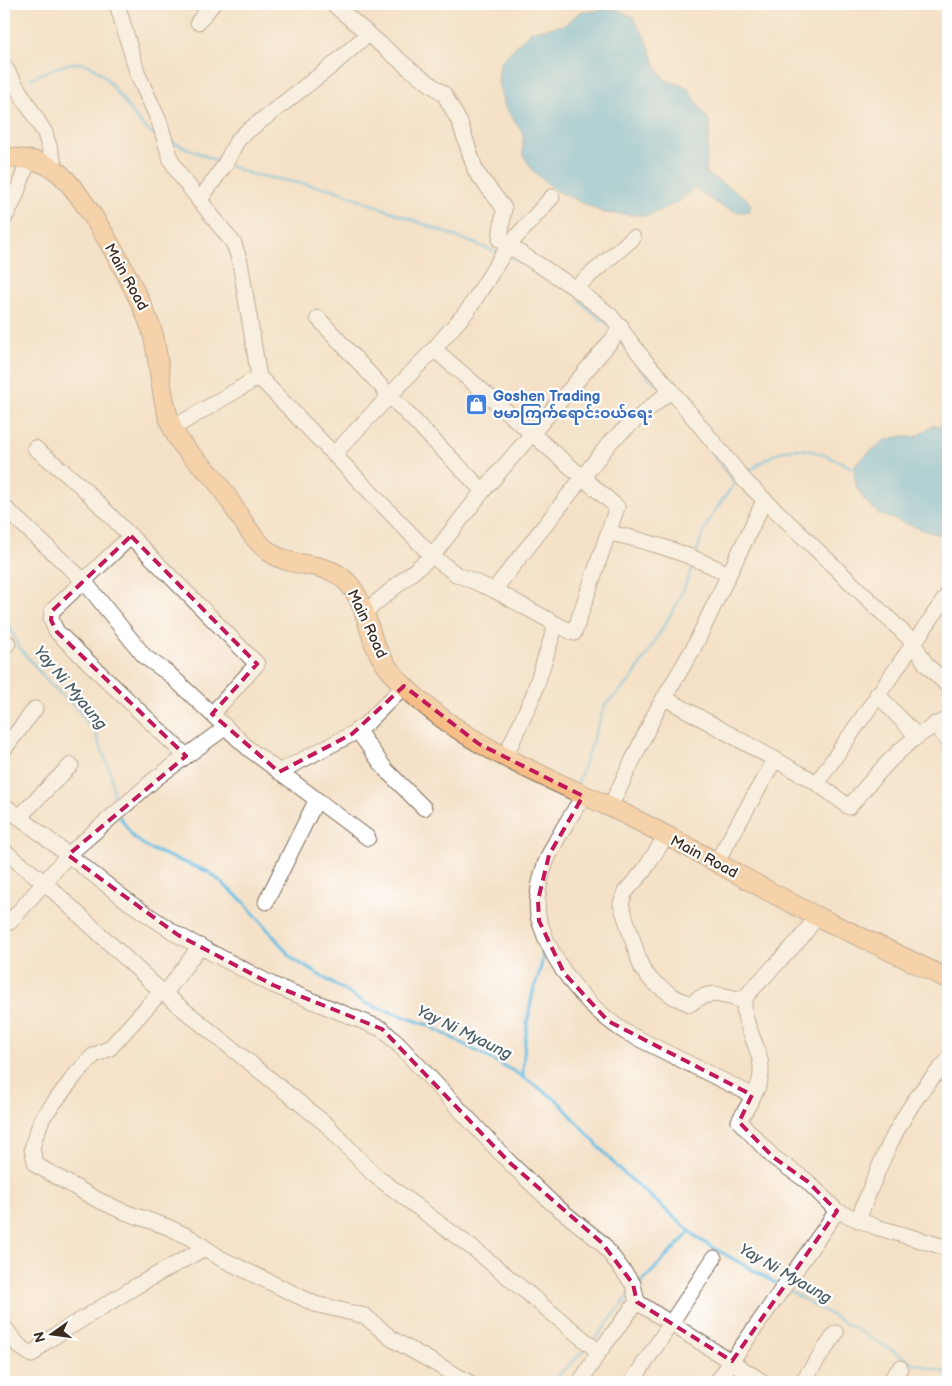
<svg xmlns="http://www.w3.org/2000/svg" width="952" height="1386" font-family="'Balsamiq Sans','Noto Sans Myanmar',sans-serif">
<style>
.water{fill:#64bce1;stroke:#507380}
.lines{fill:none;stroke-linecap:round;stroke-linejoin:round}
.stream{stroke:#64bce1;stroke-width:3}
.minor-casing{stroke:#7c6a59;stroke-width:17}
.major-casing{stroke:#7c6a59;stroke-width:21}
.minor{stroke:#fff;stroke-width:15}
.major{stroke:#f6be86;stroke-width:19}
.marked{fill:none;stroke:#c2185b;stroke-width:4;stroke-dasharray:10 6;stroke-linejoin:round}
.labels{text-anchor:middle;dominant-baseline:central;stroke-width:4.5;stroke-linejoin:round;paint-order:stroke}
.street-label{font-size:15px;fill:#3b2a1e;stroke:#fff}
.shop-label{font-size:15px;font-weight:bold;fill:#366cbe;stroke:#fff;text-anchor:start}
.water-label{font-size:16px;font-style:italic;fill:#495d62;stroke:#fff}
</style>
<rect width="100%" height="100%" fill="#fff"/>
<filter id="ink" filterUnits="userSpaceOnUse"><feTurbulence type="fractalNoise" baseFrequency=".02" numOctaves="2"/><feDisplacementMap in="SourceGraphic" scale="10" xChannelSelector="R" yChannelSelector="G"/><feConvolveMatrix kernelMatrix="1 2 1 2 8 2 1 2 1" color-interpolation-filters="sRGB"/></filter>
<filter id="wash" filterUnits="userSpaceOnUse"><feTurbulence type="fractalNoise" baseFrequency=".0096" numOctaves="4" result="noise"/><feDisplacementMap in="SourceGraphic" scale="20" xChannelSelector="R" yChannelSelector="G"/><feGaussianBlur stdDeviation="1.12" result="paint"/><feColorMatrix in="noise" values="0 0 0 0 0 0 0 0 0 0 0 0 0 0 0 0 0 1.4 0 .05"/><feComposite in="paint" operator="in"/></filter>
<g filter="url(#wash)">
<rect width="100%" height="100%" fill="#f4e1c7"/>
<g class="water">
<path d="M616,9L633,17L647,41L656,67L665,80L687,87L710,123L706,173L745,197L751,205L749,211C730,217 709,197 694,188L680,201L648,216L604,213L555,190L533,171L523,155V134L505,107L498,83L500,62L531,31L565,25L580,12Z"/>
<path d="M934,425L945,428L948,433V534H935L879,514L865,501L857,488L854,473L856,463L885,440L902,436L916,437Z"/>
</g>
<g class="lines">
<g class="stream">
<path d="M31,78C45,73 61,64 75,63C112,60 126,125 160,137"/>
<path d="M170,141L222,163"/>
<path d="M230,166L250,174L332,189L499,253"/>
<path d="M507,256L526,265"/>
<path d="M579,301L609,325"/>
<path d="M619,339L639,368L656,384"/>
<path d="M701,438L735,484"/>
<path d="M745,475C788,437 808,446 855,469"/>
<path d="M696,555C703,528 717,504 736,483"/>
<path d="M4,613L18,646L50,684L76,707L96,734L111,774L115,806"/>
<path d="M577,785L605,705L630,681L646,656L677,604L694,564"/>
<path d="M120,817L134,838L150,849L209,872L244,902L293,959L365,1003L428,1025L515,1072L557,1100L618,1168L700,1240L779,1285"/>
<path d="M523,1077C523,1050 527,1022 532,996C536,979 545,964 542,946"/>
<path d="M638,1286L690,1232"/>
<path d="M786,1289L916,1364L948,1373"/>
<path d="M593,1342L630,1294"/>
<path d="M551,1382L587,1348"/>
</g>
</g>
</g>
<g filter="url(#ink)">
<g class="lines">
<defs>
<g id="minor">
<path d="M117,4L138,75L159,121L171,160L179,174L234,244L240,262L259,377L432,556L456,574L494,590L556,624"/>
<path d="M333,4L411,70L444,94L460,123L476,172L504,208L500,240L575,288L611,316L645,361L671,390L745,481L913,642L926,664L948,686"/>
<path d="M198,22L213,4"/>
<path d="M4,66L45,133L56,170"/>
<path d="M199,201L224,166L237,141L245,133L333,65L368,34"/>
<path d="M4,219L14,200L29,159"/>
<path d="M575,288L633,238"/>
<path d="M318,318L390,396L483,491"/>
<path d="M434,349L617,507L574,633L556,624L533,696L505,757"/>
<path d="M173,428L259,377"/>
<path d="M35,448L81,486L257,664L212,714"/>
<path d="M334,454L434,349L468,310L509,245L552,197"/>
<path d="M4,507L84,581L145,657L168,673L249,749L368,838"/>
<path d="M610,533C652,542 690,554 728,574"/>
<path d="M131,536L52,611L51,620L57,632L186,756"/>
<path d="M494,590L612,440L671,390"/>
<path d="M365,612L432,556L483,491L612,340L621,326"/>
<path d="M4,648L8,643"/>
<path d="M877,694L916,735"/>
<path d="M665,698L817,783L849,807C879,772 905,737 948,719"/>
<path d="M935,724L948,741"/>
<path d="M357,730L386,770L424,808"/>
<path d="M4,749L35,709"/>
<path d="M279,772L352,734L367,723L404,686"/>
<path d="M817,783L948,594"/>
<path d="M583,796C572,815 558,835 549,855C541,872 533,904 540,923C554,967 586,1006 625,1032L752,1095"/>
<path d="M4,805L130,903L178,935L273,985L382,1029L399,1045L510,1163L552,1203L602,1243L633,1284L637,1302L599,1352L580,1382"/>
<path d="M610,807L657,710L693,649L764,501"/>
<path d="M19,817L71,765"/>
<path d="M666,836L643,872L625,892L621,904L642,969L652,981L674,997L690,1004C711,988 721,995 744,1001"/>
<path d="M4,851L45,883L163,993L327,1125L373,1174L479,1253L599,1352"/>
<path d="M716,863L775,759"/>
<path d="M266,902L316,801"/>
<path d="M817,916L801,938L745,997C739,1027 767,1050 760,1080C758,1091 745,1110 739,1121L773,1157L807,1181L837,1211L876,1227L948,1248"/>
<path d="M4,917L10,922L68,855L155,779L226,727"/>
<path d="M200,946L169,988L156,997L110,1048L93,1056L77,1073L43,1117L35,1137L32,1149L36,1165L96,1199L122,1211L168,1227L191,1238L220,1258L315,1304L365,1316L392,1339L468,1382"/>
<path d="M858,1220C876,1174 893,1128 923,1089C931,1079 940,1070 948,1060"/>
<path d="M637,1302L763,1382"/>
<path d="M4,1327L19,1346L32,1355L45,1342L138,1285L205,1248"/>
<path d="M632,1382L714,1258"/>
<path d="M717,1382L837,1211"/>
<path d="M802,1382L836,1333"/>
<path d="M889,1382L900,1368"/>
</g>
<path id="major" d="M4,157C21,159 40,159 55,170C84,190 143,299 153,334C161,368 160,407 177,437C186,453 201,463 213,477C232,499 249,541 274,555C297,569 328,561 347,582C363,599 367,622 374,643C381,659 391,674 404,686C462,743 537,773 610,807C680,840 747,881 816,916C860,937 904,957 948,979"/>
</defs>
<use href="#minor" class="minor-casing"/>
<use href="#major" class="major-casing"/>
<use href="#minor" class="minor"/>
<use href="#major" class="major"/>
</g>
</g>
<path d="M0 0H952V1386H0ZM131,536L257,664L212,714L279,772L352,734L404,686L479,744L583,796L549,855L538,900L539,921L564,973L608,1021L752,1095L739,1122L773,1157L807,1181L837,1211L732,1361L637,1302L633,1284L602,1243L510,1163L382,1029L273,985L178,935L68,855L186,756L57,632L51,620L52,611Z" fill="#f4e1c7" fill-opacity=".55" fill-rule="evenodd"/>
<path class="marked" d="M131,536L257,664L212,714L279,772L352,734L404,686L479,744L583,796L549,855L538,900L539,921L564,973L608,1021L752,1095L739,1122L773,1157L807,1181L837,1211L732,1361L637,1302L633,1284L602,1243L510,1163L382,1029L273,985L178,935L68,855L186,756L57,632L51,620L52,611Z"/>
<defs>
<symbol id="shop-square" viewBox="-11 -11 22 22"><rect x="-9" y="-9" width="18" height="18" rx="4" fill="#3f7fe0" stroke="#fff"/><path d="M-5-2.5h2.3a2.7 3.5 0 0 1 5.4 0H5L5.5 6h-11ZM-1.5-2.5h3a1.5 2.3 0 0 0-3 0Z" fill="#fff"/></symbol>
</defs>
<g fill-rule="evenodd">
<use href="#shop-square" x="464" y="392" width="25" height="25"/>
</g>
<g class="labels">
<g class="street-label">
<text transform="translate(126 277) rotate(61)">Main Road</text>
<text transform="translate(367 624) rotate(65)">Main Road</text>
<text transform="translate(704 857) rotate(28)">Main Road</text>
</g>
<g class="shop-label">
<text x="493" y="396">Goshen Trading<tspan x="493" dy="17">ဗမာကြက်ရောင်းဝယ်ရေး</tspan></text>
</g>
<g class="water-label">
<text transform="translate(70 688) rotate(50)">Yay Ni Myaung</text>
<text transform="translate(464 1033) rotate(26)">Yay Ni Myaung</text>
<text transform="translate(785 1274) rotate(30)">Yay Ni Myaung</text>
</g>
</g>
<rect width="952" height="1386" fill="none" stroke="#fff" stroke-width="20"/>
<g transform="translate(52 1334) rotate(256)" stroke="#ffffff" stroke-width="4" paint-order="stroke">
<path d="M0-4L9 19L0 12L-9 19Z" fill="#3b2a1e"/>
<text y="-8" font-size="14" font-weight="bold" text-anchor="middle" fill="#3b2a1e">N</text>
</g>
</svg>
